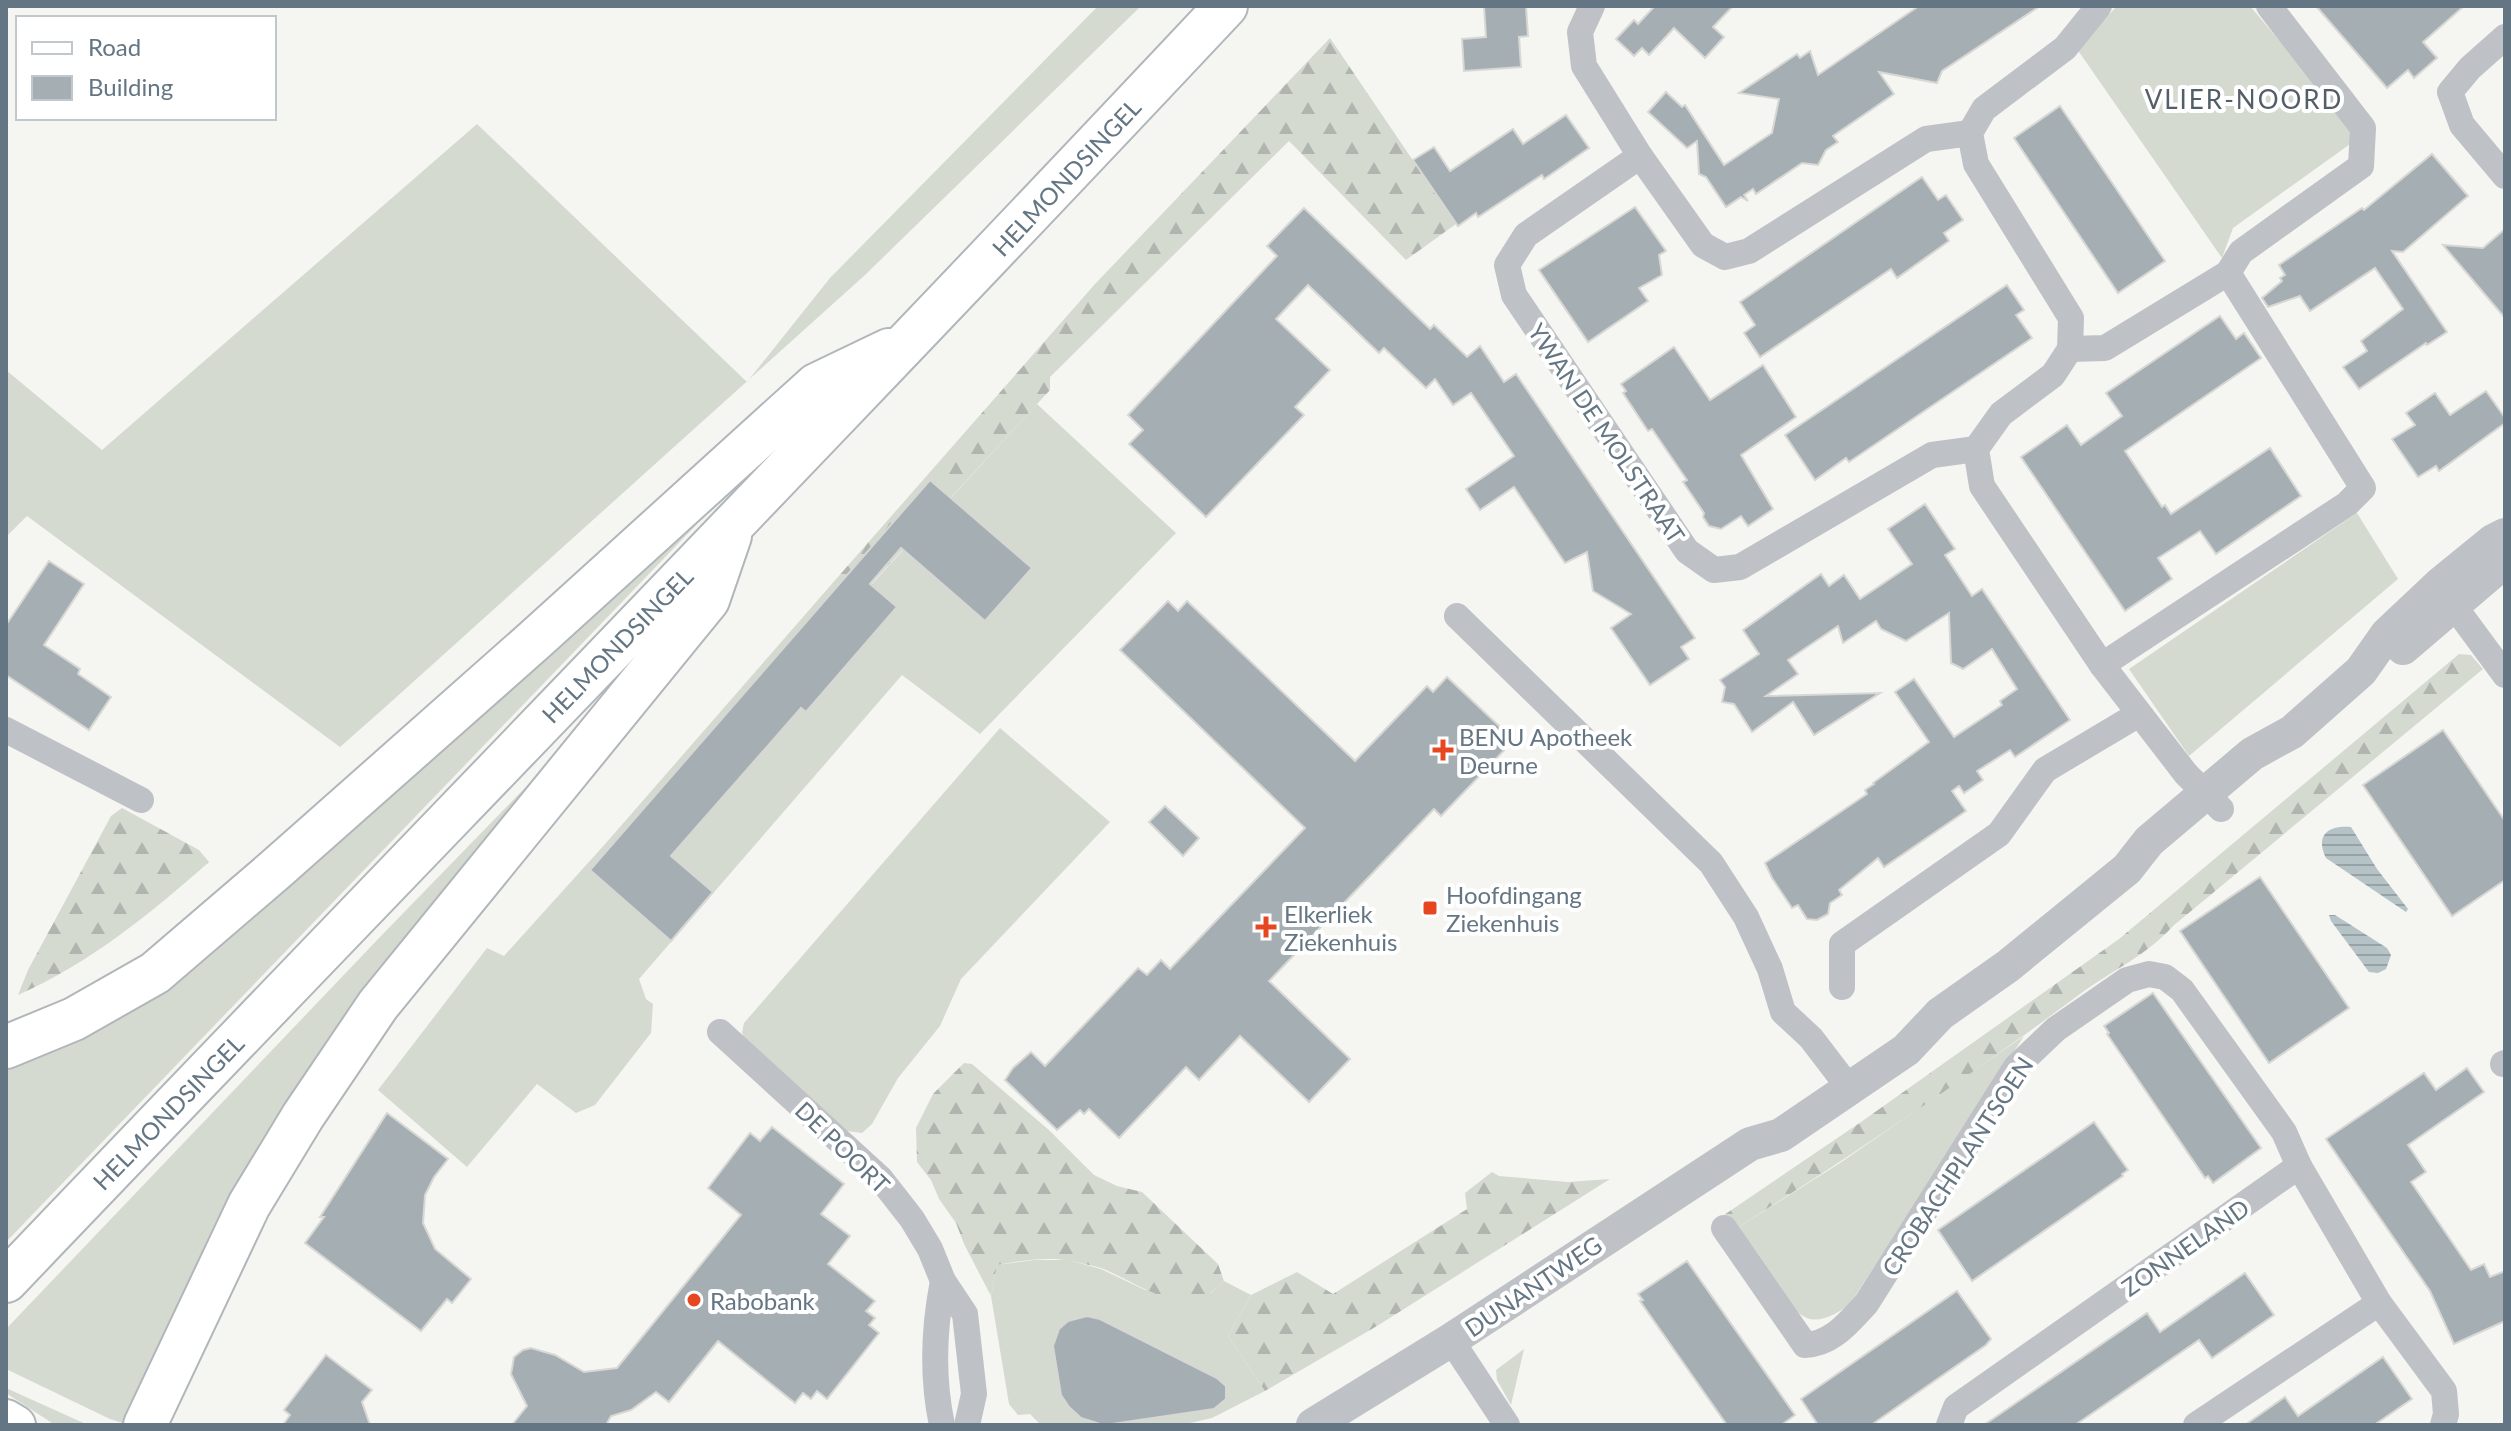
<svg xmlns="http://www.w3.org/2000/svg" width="2511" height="1431" font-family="Lato,sans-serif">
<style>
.grass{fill:#d5dad1}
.forest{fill:url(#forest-firs)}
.water{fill:url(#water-rules)}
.building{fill:#a5aeb3;stroke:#d7d7d4;stroke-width:2}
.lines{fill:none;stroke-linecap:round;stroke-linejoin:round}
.secondary-casing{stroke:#b0b6ba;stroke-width:42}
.primary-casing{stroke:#b1b6ba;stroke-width:46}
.minor{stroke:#bec2c6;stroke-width:26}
.tertiary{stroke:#bec2c6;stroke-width:34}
.secondary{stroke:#fff;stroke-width:38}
.primary{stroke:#fff;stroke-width:42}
.poi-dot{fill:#e74720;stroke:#fff;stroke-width:3}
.labels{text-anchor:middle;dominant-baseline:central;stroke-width:8;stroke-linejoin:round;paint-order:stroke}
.street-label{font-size:24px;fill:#647683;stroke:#fff}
.poi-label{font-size:24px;fill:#647683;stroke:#fff;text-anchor:start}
.neighbourhood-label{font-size:26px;letter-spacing:2px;fill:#525f68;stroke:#fff}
</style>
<defs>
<pattern id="forest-firs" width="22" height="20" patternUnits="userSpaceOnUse" patternTransform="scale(2)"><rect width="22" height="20" fill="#d5dad1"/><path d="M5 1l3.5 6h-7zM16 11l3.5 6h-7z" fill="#b0b5af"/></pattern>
<pattern id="water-rules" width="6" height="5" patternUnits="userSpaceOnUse" patternTransform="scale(2)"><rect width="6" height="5" fill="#b5c2c6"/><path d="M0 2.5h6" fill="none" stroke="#97a2a6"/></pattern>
</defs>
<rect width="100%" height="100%" fill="#f5f5f1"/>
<g class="grass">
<path d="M1098,6H1141L865,275L382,710L340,747L27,516L6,537V370L102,450L477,124L747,382L830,278Z"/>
<path d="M2117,6H2250L2352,126L2353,142L2233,228L2222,258L2077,49Z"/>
<path d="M1037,404L1176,533L980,734L902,675L639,979L646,999L653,1004L651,1033L595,1105L576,1113L537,1084L467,1167L378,1090L487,948L504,956L606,843L830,586L850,608Z"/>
<path d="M2357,513L2398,579L2189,756L2129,669Z"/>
<path d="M698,523L6,1242V1068L63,1041Z"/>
<path d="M1000,728L1110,822L961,979L940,1026L898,1078L872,1124L862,1133L847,1131L748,1045L742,1033L744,1023Z"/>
<path d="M551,761L129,1425L110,1419L6,1369V1329L380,937Z"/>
<path d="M2024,1036L1850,1304C1839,1312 1824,1322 1810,1319C1789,1315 1748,1250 1734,1230L1840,1163Z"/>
<path d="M1034,1260H1068L1101,1269L1145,1290L1211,1293L1224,1281L1251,1295L1228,1336L1265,1391L1212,1418L1181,1425H1041L1030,1414L1018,1415L1009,1404L991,1296L997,1265Z"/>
<path d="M1524,1349L1511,1405L1497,1380L1496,1370Z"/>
<path d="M6,1388L88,1425H55L6,1393Z"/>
</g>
<g class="forest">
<path d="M1330,38L1456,224L1406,260L1289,141L1050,377V390L849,608L830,586L1095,284Z"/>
<path d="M2459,654L2471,655L2483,669L2173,926C2146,956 2111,971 2080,994C1968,1078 1852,1155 1734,1230L1724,1215L1861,1122L2119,939Z"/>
<path d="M122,808L199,850L209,862C150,914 90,963 18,995L28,970L111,816Z"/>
<path d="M964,1063L972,1064L1050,1131L1094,1175L1117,1186L1142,1192L1218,1264L1224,1281C1217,1288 1209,1295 1199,1299C1170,1309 1128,1278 1101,1268C1091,1265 1080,1263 1071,1261C1047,1256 1020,1261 997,1265L991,1296L964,1244L956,1223L939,1199L931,1180L917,1162L916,1128L933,1094Z"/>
<path d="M1492,1172L1499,1176L1568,1182L1610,1179L1377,1326L1265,1391L1228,1336L1251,1295L1297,1272L1333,1294L1467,1209L1465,1193Z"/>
</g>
<g class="water">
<path d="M2351,827L2377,869L2408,909L2406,912L2326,858C2315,835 2328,825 2351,827Z"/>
<path d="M2329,915H2335L2387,948L2391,955L2386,969L2378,973L2369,972L2331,921Z"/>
</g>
<g class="building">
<path d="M1484,6H1526L1528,36L1519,37L1521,67L1464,71L1462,39L1486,37Z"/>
<path d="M1650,6H1733L1713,27L1724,37L1705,58L1674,28L1649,55L1642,48L1634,56L1616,39L1634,20L1638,24L1653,8Z"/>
<path d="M1919,6H2040L1942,71L1937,83L1879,72L1894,94L1833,136L1838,142L1826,150L1818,165L1802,163L1756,194L1753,189L1744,195L1748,201L1741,197L1726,207L1706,177L1699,174L1697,141L1687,148L1648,112L1666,92L1682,107L1685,105L1724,165L1772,133L1779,99L1739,93L1797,54L1800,58L1810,51L1818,75Z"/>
<path d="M2316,6H2464L2423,42L2437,58L2414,78L2408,70L2387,88Z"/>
<path d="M2060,106L2165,261L2118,293L2014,138Z"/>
<path d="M1566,115L1589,148L1544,179L1542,175L1478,217L1476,213L1458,226L1413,160L1434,147L1450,171L1513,129L1523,144Z"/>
<path d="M2432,154L2468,196L2403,252L2392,251L2447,332L2427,345L2426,343L2359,389L2343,367L2367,351L2361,341L2403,309L2375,268L2310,311L2300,296L2268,307L2262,298L2282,281L2280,278L2285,275L2279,265L2362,208L2364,210Z"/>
<path d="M1922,177L1938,200L1946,195L1963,220L1944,233L1949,241L1897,278L1891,269L1760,357L1744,333L1755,325L1740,302Z"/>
<path d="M1635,207L1666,251L1659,255L1662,275L1639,288L1648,301L1588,342L1539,270Z"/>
<path d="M1304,208L1430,329L1434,325L1467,357L1480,346L1504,382L1516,374L1695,638L1681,647L1689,659L1650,685L1611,628L1631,614L1593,591L1587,552L1565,563L1514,487L1480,510L1466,489L1514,456L1471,393L1453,405L1435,379L1426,388L1384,348L1379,353L1308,285L1276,319L1330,370L1295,407L1304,415L1206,517L1129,444L1143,430L1128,415L1277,256L1267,246Z"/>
<path d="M2505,229V318L2443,245L2483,248Z"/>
<path d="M2007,285L2024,310L2016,315L2032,338L1849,462L1846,458L1815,480L1785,435Z"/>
<path d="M2220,316L2236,339L2244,333L2261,358L2125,451L2162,507L2165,505L2171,514L2270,448L2301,496L2216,554L2200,531L2158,558L2172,579L2125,611L2021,457L2067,425L2081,445L2122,416L2106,393Z"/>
<path d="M1674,347L1710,400L1763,365L1796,417L1741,455L1773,509L1748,526L1741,516L1721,529L1709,526L1703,517L1704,513L1683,482L1687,480L1652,429L1648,431L1623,393L1626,391L1621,384Z"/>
<path d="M2486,391L2505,418V423L2439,471L2436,466L2418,477L2392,439L2415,425L2406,413L2435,393L2450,415Z"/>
<path d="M930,480L1032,568L985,621L901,548L870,584L897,607L806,712L801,708L671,856L713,892L671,941L590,870Z"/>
<path d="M1925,504L1955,549L1945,555L1972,596L1982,589L2070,720L2015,757L2010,750L1977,771L1983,780L1964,793L1959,786L1952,791L1966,811L1884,867L1878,858L1839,890L1842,895L1830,903L1828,914L1817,920L1807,919L1798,905L1792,908L1772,878L1765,863L1867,794L1865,790L1874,784L1873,783L1929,742L1895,692L1914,679L1954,737L2002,705L2000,701L2017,689L1992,649L1963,669L1951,663L1949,613L1906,641L1881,629L1876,621L1843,643L1838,626L1788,660L1798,674L1766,696L1880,693L1814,735L1793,702L1752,732L1734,704L1722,702L1725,687L1720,680L1759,654L1743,630L1821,574L1829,586L1844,575L1860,599L1912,564L1888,529Z"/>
<path d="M49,561L84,584L44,645L80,669L78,674L111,697L89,730L6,675V625Z"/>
<path d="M1168,601L1178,611L1187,601L1355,761L1427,686L1433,692L1447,677L1514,740L1441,816L1434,809L1269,981L1350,1059L1309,1102L1240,1036L1199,1080L1186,1067L1119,1138L1089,1109L1084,1114L1080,1110L1057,1130L1005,1080L1013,1068L1031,1052L1045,1066L1138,968L1147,975L1161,960L1170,969L1305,828L1120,650Z"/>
<path d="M2443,730L2505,821V880L2452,916L2363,785Z"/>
<path d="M1165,806L1199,838L1183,856L1149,822Z"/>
<path d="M2260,877L2349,1008L2269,1063L2180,931Z"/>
<path d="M2153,993L2261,1148L2213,1183L2208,1176L2205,1178L2107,1034L2109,1033L2104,1026Z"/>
<path d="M2467,1068L2484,1092L2408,1145L2426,1172L2411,1182L2471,1270L2484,1264L2490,1277L2505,1271V1321L2454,1344L2430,1291L2326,1139L2424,1073L2436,1090Z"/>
<path d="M387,1113L448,1159L434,1177L425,1195L423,1223L435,1249L471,1279L452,1303L447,1299L421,1331L305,1243L324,1217H320Z"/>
<path d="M2094,1122L2128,1170L2122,1174L2123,1176L1972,1281L1938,1230Z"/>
<path d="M772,1127L844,1184L821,1214L850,1236L828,1264L875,1301L866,1311L875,1318L869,1325L879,1333L827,1399L817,1391L811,1399L803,1393L795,1403L718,1341L669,1402L656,1392L631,1410L611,1416L606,1425H512L527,1406L511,1374L514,1357L523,1350L531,1348L555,1355L584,1372L617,1368L741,1215L708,1188L750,1133L760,1141Z"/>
<path d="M1687,1261L1795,1415L1781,1425H1727L1640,1301L1643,1300L1638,1294Z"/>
<path d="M2245,1273L2274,1315L2212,1358L2199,1340L2075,1425H1984L2147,1313L2160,1332Z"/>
<path d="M1957,1291L1991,1339L1986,1345L1871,1425H1818L1801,1399Z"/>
<path d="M1087,1316L1100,1319L1217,1378L1226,1386V1399L1214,1409L1112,1424H1100L1081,1418L1069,1407L1061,1395L1053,1346L1059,1329L1068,1321Z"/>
<path d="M326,1355L372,1390L362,1402L370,1425H283L290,1415L284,1410Z"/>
<path d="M2383,1357L2412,1399L2374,1425H2245L2285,1397L2298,1416Z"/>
</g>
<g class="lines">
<defs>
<path id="secondary" d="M6,1419L16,1425"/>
<g id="primary">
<path d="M6,1047L74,1019L155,973L275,870L537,638L816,385L889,350"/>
<path d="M6,1281C412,856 823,435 1226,6"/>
<path d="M145,1425L249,1205L303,1116L378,1005L708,600L730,536"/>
</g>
</defs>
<use href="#secondary" class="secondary-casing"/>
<use href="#primary" class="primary-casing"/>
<g class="minor">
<path d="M1592,6L1580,32L1584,66L1640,156L1703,245L1725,257L1749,251L1926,139L1970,133"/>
<path d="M2099,6L2065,48L1984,109L1970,133L1976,164L2071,318L2070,349L2053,375L2001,414L1976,449L1982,486L2102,665L2186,774L2221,809"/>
<path d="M2505,37L2470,68L2450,92L2462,125L2505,176"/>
<path d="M1640,156L1526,235L1507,265L1514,295L1687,551L1714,570L1740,567L1932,455L1976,449"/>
<path d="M2070,349L2105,348L2228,273"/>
<path d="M2443,591L2505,675"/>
<path d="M1457,616L1711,863L1746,917L1770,969L1783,1012L1811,1038L1850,1089"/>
<path d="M2102,665L2347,504L2363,488L2228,273L2241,252L2361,166L2363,128L2269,6"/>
<path d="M6,730L141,800"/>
<path d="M1842,987V944L1999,834L2045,770L2139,714"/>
<path d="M720,1032L880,1178L912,1219L930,1249L943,1281L965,1314L974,1394L967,1425"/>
<path d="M2503,1064L2505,1063"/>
<path d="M1724,1228L1805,1345C1832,1344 1848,1323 1866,1304L2016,1067L2056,1029L2127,980L2149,974L2165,977L2182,990L2284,1132L2299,1166"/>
<path d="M1451,1340L1507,1425"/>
<path d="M942,1425C932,1378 934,1327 943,1281"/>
<path d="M1949,1425L1956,1407L2299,1166L2379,1303"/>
<path d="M2196,1425L2379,1303L2444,1391L2446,1414L2443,1425"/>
</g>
<g class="tertiary">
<path d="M2403,648L2505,561"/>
<path d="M1313,1425L1451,1340L1750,1144L1781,1135L1906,1050L1940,1014L2008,966L2127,869L2149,841L2252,754L2292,732L2361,671L2387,634L2439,585L2493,541L2505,535"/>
</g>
<use href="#secondary" class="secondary"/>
<use href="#primary" class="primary"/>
</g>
<g class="poi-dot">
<path d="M1439 738h8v8h8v8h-8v8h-8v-8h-8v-8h8z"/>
<rect x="1422" y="900" width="16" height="16" rx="4"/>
<path d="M1262 915h8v8h8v8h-8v8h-8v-8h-8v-8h8z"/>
<circle cx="694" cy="1300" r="8"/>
</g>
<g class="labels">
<g class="street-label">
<text transform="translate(1066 177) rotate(-47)">HELMONDSINGEL</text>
<text transform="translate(1607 433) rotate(56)">YWAN DE MOLSTRAAT</text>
<text transform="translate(617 645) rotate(-46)">HELMONDSINGEL</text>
<text transform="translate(168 1112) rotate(-46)">HELMONDSINGEL</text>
<text transform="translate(843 1147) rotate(44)">DE POORT</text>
<text transform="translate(1957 1166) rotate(-57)">CROBACHPLANTSOEN</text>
<text transform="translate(2185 1247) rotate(-35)">ZONNELAND</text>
<text transform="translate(1533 1286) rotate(-34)">DUNANTWEG</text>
</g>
<g class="poi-label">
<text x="1459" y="736">BENU Apotheek<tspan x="1459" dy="28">Deurne</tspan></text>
<text x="1446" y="894">Hoofdingang<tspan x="1446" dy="28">Ziekenhuis</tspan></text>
<text x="1284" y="913">Elkerliek<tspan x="1284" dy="28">Ziekenhuis</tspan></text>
<text x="710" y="1300">Rabobank</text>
</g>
<g class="neighbourhood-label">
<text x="2244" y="99">VLIER-NOORD</text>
</g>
</g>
<rect width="2511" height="1431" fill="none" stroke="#647683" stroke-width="16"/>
<rect x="16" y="16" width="260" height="104" fill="#ffffff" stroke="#c1c8cd" stroke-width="2"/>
<rect x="32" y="42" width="40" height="12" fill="#ffffff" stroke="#c1c8cd" stroke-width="2"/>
<text x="88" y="56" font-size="24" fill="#647683">Road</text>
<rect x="32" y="76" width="40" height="24" fill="#a5aeb3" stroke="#c1c8cd" stroke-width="2"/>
<text x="88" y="96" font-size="24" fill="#647683">Building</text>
</svg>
